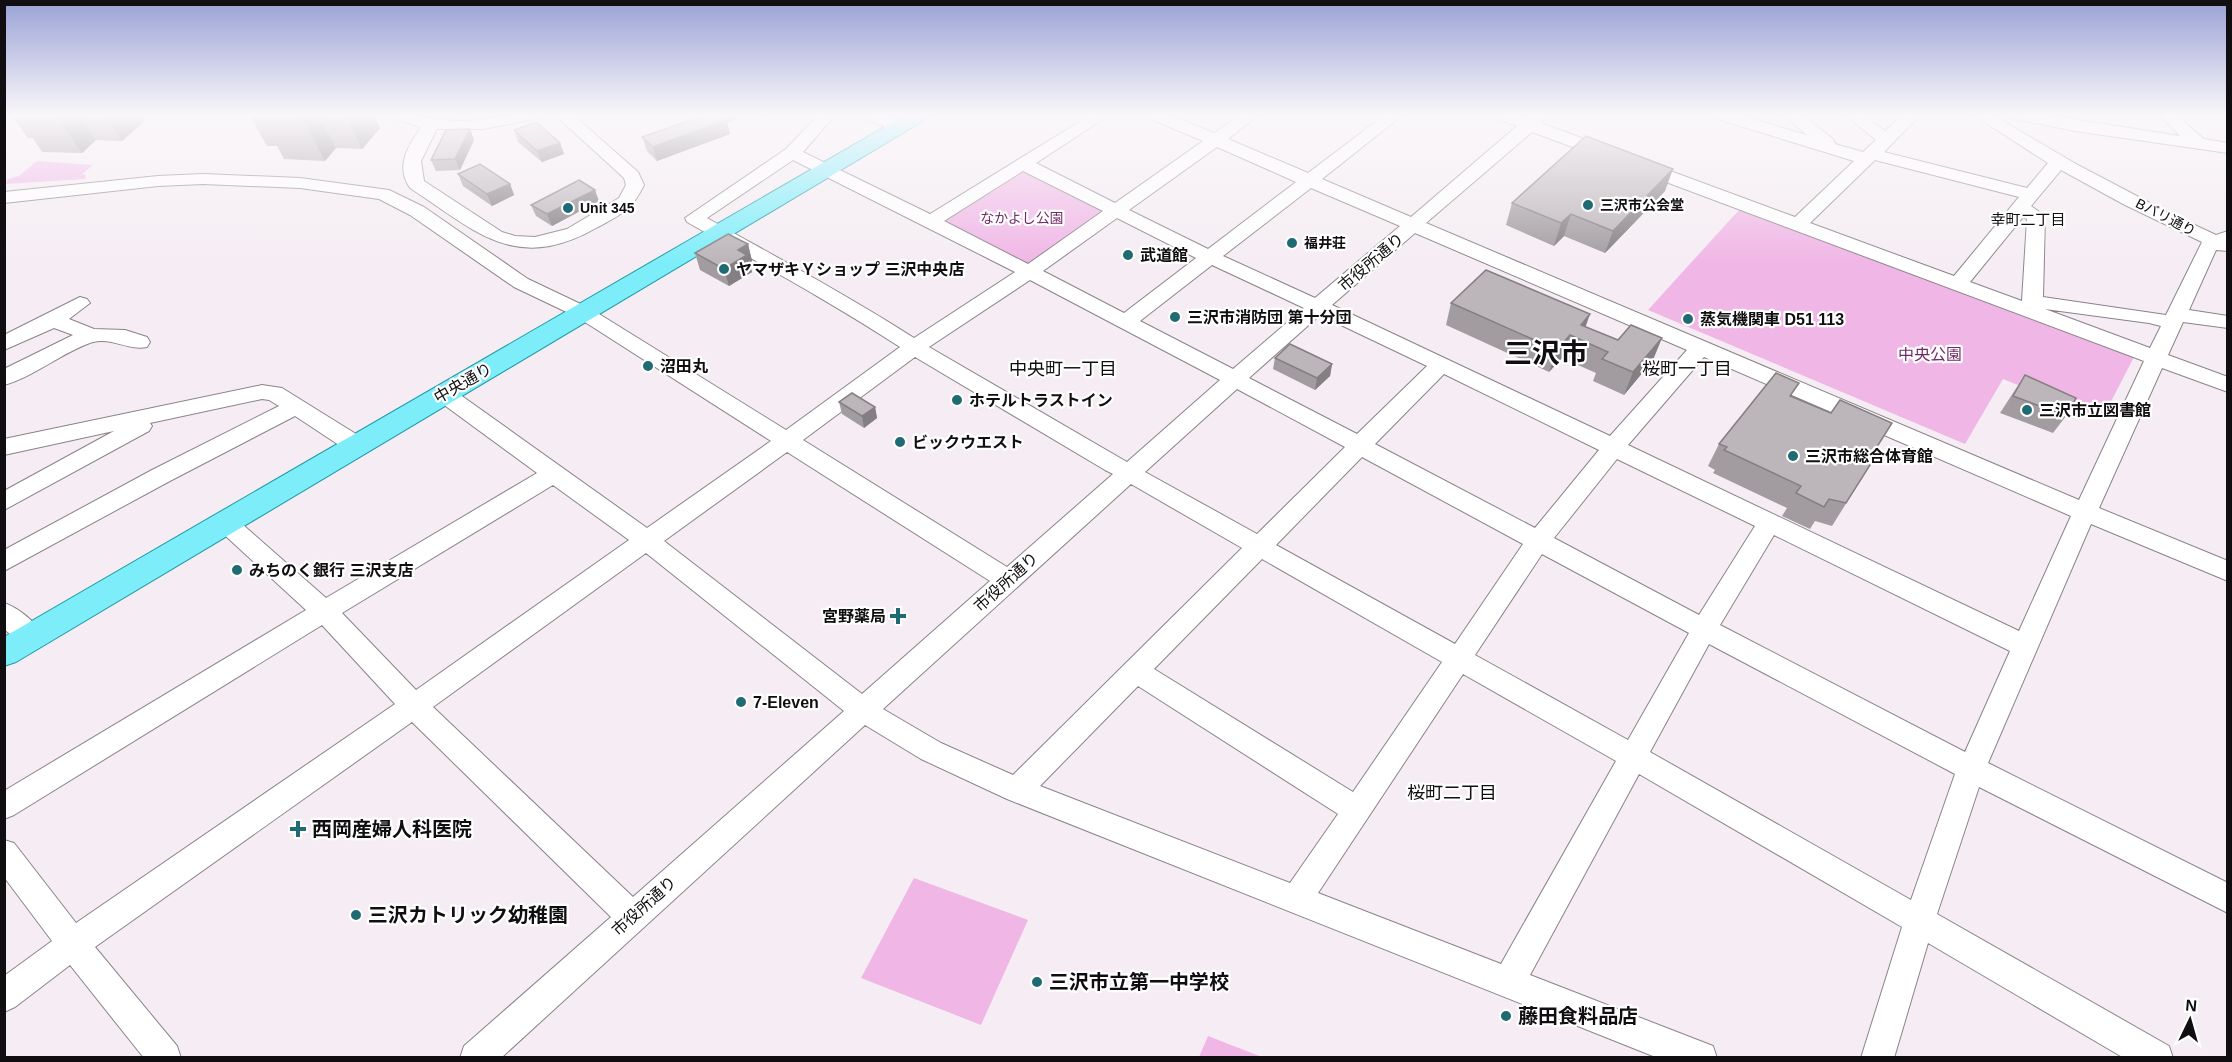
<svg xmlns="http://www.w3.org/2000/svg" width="2232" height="1062" font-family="Helvetica,'Noto Sans JP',sans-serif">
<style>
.green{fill:#f0b7e6}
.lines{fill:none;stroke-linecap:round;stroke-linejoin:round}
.minor-casing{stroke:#8b8389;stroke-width:2}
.major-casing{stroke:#1e98a5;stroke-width:2}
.minor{fill:#fff;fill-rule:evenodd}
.major{fill:#7deef9;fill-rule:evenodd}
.wall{fill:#a29ca0}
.shaded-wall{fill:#847f82}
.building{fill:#bcb5ba;stroke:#847f82;stroke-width:1.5}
.poi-dot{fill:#1f6a73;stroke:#fff;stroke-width:2}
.labels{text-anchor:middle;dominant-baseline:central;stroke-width:4.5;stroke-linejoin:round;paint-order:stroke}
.far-poi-label{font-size:14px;font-weight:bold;fill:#100e10;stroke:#fff;text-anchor:start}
.far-street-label{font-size:14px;fill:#100e10;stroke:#fff}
.far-park-label{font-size:14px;fill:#712a68;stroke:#fff}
.far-neighbourhood-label{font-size:15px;fill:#100e10;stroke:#fff}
.poi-label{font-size:16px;font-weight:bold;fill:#100e10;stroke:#fff;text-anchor:start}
.street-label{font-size:16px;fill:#100e10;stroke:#fff}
.park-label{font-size:16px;fill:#712a68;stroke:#fff}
.neighbourhood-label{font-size:18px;fill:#100e10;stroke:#fff}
.near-poi-label{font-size:20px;font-weight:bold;fill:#100e10;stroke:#fff;text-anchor:start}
.town-label{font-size:28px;font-weight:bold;fill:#100e10;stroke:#fff}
</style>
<rect width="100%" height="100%" fill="#f5edf3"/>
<g class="green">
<path d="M37,161L93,165L82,174L86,175L85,179L5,184L8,179L19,176Z"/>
<path d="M1018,172H1026L1101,210L1102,214L1027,264H1022L942,223Z"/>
<path d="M1739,210L2134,357L2102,419L2003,379L1965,444L1648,310Z"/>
<path d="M914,878L1028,920L981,1025L861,978Z"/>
<path d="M1208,1036L1262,1057H1199Z"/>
</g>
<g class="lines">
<defs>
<g id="minor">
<path d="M390,114C415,114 438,121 464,121C490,120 515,114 542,114L540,118L483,129H437L421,161L424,181L502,232L515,236L535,237L567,229L619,198L626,185L624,178L554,114H572L638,172L644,185C631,211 622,214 598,227C516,274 477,232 410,188C395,166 408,146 421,127L392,118Z"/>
<path d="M819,114H836L803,152L930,214L1092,114H1111L1036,163L1115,203L1203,141L1148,118L1146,114H1167L1214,133L1242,114H1260L1228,139L1308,173L1386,114H1404L1322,179L1411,217L1517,126L1494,118L1492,114H1515L1527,118L1532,114H1550L1541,123L1614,150L1617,154L1614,158H1602L1532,132L1426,223L2079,500L2144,361L1634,170L1631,166L1634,162H1646L1795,217L1854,161L1714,118L1712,114H1736L1807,135L1783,114H1801L1833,139L1835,144L1863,152L1876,140L1844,114H1862L1885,131L1904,114H1921L1884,152L2027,188L2048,163L1972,114H1991L2076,164L2169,213L2216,235L2228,231V251L2216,250L2189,310L2228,316V328L2183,322L2168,355L2228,377V392L2162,368L2099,508L2228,561V581L2091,524L1988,763L2228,883V913L1979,787L1937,914L2169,1046L2173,1058H2124L1928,943L1894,1058H1861L1902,927L1639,774L1530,975L1713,1046L1717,1058H1658L1007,799L921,759L865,725L501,1058H460L464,1046L611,917L412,722L95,947L177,1046L181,1058H144L70,965L15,1007L4,1012V976L52,941L4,877V840L14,843L76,923L395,704L322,625L14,815L4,819V791L306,610L218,529L214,523L218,517L226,514L234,517L326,598L537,473L436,399L433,394L436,389L444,387L452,389L647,528L771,441L577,317L514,287L410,215L379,199L300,188L203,184L158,186L4,203V192L158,176L203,174L300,178L389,190L424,207L528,279L591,309L786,430L900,347C831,302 759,263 687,222L685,218L786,149ZM1217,147L1296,182L1208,249L1129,210ZM793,160L1015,272L914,338C847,295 776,257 707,218ZM1875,160L2019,197L1954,276L1810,223ZM2061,170L2125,205L2202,242L2166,315L2043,297L2045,216L2031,206ZM1023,171L1103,211L1028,264L944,221ZM1311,188L1400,226L1315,298L1223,256ZM2023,217L2027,219L2022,301L1970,282ZM1117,218L1196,258L1124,313L1043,271ZM1415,233L1687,350L1610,436L1332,305ZM1212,265L1304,308L1233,369L1140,321ZM1030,280L1220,380L1127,462L929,347ZM2045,309L2149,323L2161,326L2150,348ZM1320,315L1427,366L1357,434L1249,378ZM915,357L1105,470L1113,474L1007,567L803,440ZM1704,357L2071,516L2019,631L1628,445ZM1444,374L1599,450L1535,528L1375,444ZM1237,389L1345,447L1257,534L1145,472ZM787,452L990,581L862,694L664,541ZM1362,457L1523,544L1455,644L1276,545ZM1617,459L1755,526L1699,615L1554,538ZM1131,484L1242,548L1013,775L941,743L883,709ZM553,485L629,540L416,690L342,613ZM1774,535L2010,651L1965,752L1720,625ZM646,553L844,711L633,897L433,707ZM1542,554L1689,633L1628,740L1475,655ZM1262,559L1442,662L1353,792L1154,669ZM1709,644L1955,774L1911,900L1650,752ZM1463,674L1616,761L1501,964L1318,893ZM1138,686L1338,814L1290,883L1040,786Z"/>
<path d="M861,114C876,114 897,113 907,126L905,130H893L863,118Z"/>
<path d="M2009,114H2040L2180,136L2158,114H2175L2204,139L2228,143V153L2075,131L2011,118Z"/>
<path d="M80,297L87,299L90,303L69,319L94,329L125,330L147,337L150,342L147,347C130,351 111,337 93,342C62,352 36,376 4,385V369L73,335L54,328L4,350V335Z"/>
<path d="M262,385L282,388L364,439L367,445L364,451L356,453L348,451L295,416L168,482L4,571V550L152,470L279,406L269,400L262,399L150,423L152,426L149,431L4,510V491L114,431L4,455V439Z"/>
<path d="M4,603C19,608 37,623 44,637L40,644C24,650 16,639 4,629Z"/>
</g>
<path id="major" d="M907,114H931L928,118L16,662L4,666V637Z"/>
</defs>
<use href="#minor" class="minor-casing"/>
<use href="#major" class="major-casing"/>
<use href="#minor" class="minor"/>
<use href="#major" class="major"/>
</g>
<g class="wall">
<path d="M10,114H141L145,121L122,141L96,140L82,153L42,152L33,138H28Z"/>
<path d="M249,114H373L380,128L362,149L336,148L325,161L284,159L277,146H267Z"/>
<path d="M698,114H735L736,119L727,123L730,134L657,161L647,151L642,137L701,116Z"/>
<path d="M470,129L474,140L460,170L436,171L431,160Z"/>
<path d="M514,130L560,143L564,154L542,162L518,142Z"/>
<path d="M458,174L510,184L514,195L492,206L463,186Z"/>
<path d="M1665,191L1605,253L1564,236L1554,246L1506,225L1512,203Z"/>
<path d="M599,201L552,226L536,216L531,205Z"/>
<path d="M748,244L752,261L749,263L752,272L729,286L700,270L695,253Z"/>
<path d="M1451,303L1586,327L1653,360L1624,395L1593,381L1596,373L1562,358L1549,372L1446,325Z"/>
<path d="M1275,358L1332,364L1330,376L1315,390L1273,369Z"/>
<path d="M2025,375L2066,416L2053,433L2000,413L2013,393Z"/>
<path d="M1792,396L1873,453L1877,454L1832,526L1815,521L1810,529L1782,516L1787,508L1713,473L1715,470L1708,466L1719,444Z"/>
<path d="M839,402L875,407L877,418L864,428L842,414Z"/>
</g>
<g class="shaded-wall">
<path d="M55,114H78L96,140L82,153Z"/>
<path d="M104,114H141L145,121L122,141Z"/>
<path d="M304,114H318L336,148L325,161L301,116Z"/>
<path d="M345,114H373L380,128L362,149Z"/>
<path d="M723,114H735L736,119L727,123L730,134L657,161L653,147Z"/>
<path d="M470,129L474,140L460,170L455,159Z"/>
<path d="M560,143L564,154L542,162L537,151Z"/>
<path d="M1673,169L1665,191L1605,253L1613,231Z"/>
<path d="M510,184L514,195L492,206L487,194Z"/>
<path d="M595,190L599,201L552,226L547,214Z"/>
<path d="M1571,214L1564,236L1554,246L1561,223Z"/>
<path d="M748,244L752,261L749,263L752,272L729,286L724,269L738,250Z"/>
<path d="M1590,314L1582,337L1581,325Z"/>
<path d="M1570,335L1562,358L1549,372L1557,350Z"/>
<path d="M1662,338L1653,360L1624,395L1633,372Z"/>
<path d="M1332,364L1330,376L1315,390L1317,378Z"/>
<path d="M875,407L877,418L864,428L862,416Z"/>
</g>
<g class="building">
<path d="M261,114H304L301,116L259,115Z"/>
<path d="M708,114H724L726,120L653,147L642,137Z"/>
<path d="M536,122L560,143L537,151L514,130Z"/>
<path d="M470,129L455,159L431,160L446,130Z"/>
<path d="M1586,136L1673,169L1613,231L1571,214L1561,223L1512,203Z"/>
<path d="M480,164L510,184L487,194L458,174Z"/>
<path d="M579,180L595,190L547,214L531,205Z"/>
<path d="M728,234L748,244L738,250L747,255L724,269L695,253Z"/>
<path d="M1486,270L1590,314L1581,325L1618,340L1631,325L1662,338L1633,372L1602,359L1608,352L1570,335L1557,350L1451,303Z"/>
<path d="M1290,344L1332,364L1317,378L1275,358Z"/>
<path d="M1776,373L1799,383L1790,396L1831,413L1840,400L1892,423L1873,453L1877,454L1846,503L1829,499L1824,507L1796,493L1801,486L1724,450L1727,447L1719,444Z"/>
<path d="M2025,375L2076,398L2066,416L2013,396Z"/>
<path d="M852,393L875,407L862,416L839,402Z"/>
</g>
<linearGradient id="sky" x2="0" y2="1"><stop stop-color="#99a2d5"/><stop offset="0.44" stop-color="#faf7fa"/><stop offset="1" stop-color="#faf7fa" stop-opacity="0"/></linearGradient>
<rect width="2232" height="262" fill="url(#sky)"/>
<g class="poi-dot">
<circle cx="1588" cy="205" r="6"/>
<circle cx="568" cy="208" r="6"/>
<circle cx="1292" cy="243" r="6"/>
<circle cx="1128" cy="255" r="6"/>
<circle cx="724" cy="269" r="6"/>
<circle cx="1175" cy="317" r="6"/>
<circle cx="1688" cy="319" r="6"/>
<circle cx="648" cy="366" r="6"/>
<circle cx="957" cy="400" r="6"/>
<circle cx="2027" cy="410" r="6"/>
<circle cx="900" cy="442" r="6"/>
<circle cx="1793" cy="456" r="6"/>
<circle cx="237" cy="570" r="6"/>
<path d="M895 607h6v6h6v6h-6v6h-6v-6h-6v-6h6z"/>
<circle cx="741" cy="702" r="6"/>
<path d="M295 820h6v6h6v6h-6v6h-6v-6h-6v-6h6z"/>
<circle cx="356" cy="915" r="6"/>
<circle cx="1037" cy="982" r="6"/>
<circle cx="1506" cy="1016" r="6"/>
</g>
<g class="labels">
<g class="far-poi-label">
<text x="1600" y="205">三沢市公会堂</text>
<text x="580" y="208">Unit 345</text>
<text x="1304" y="243">福井荘</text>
</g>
<g class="far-street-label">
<text transform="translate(2166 217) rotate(27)">Bバリ通り</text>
</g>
<g class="far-park-label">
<text x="1022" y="218">なかよし公園</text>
</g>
<g class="far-neighbourhood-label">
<text x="2028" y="219">幸町二丁目</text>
</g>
<g class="poi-label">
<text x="1140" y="255">武道館</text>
<text x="736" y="269">ヤマザキＹショップ 三沢中央店</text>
<text x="1187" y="317">三沢市消防団 第十分団</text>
<text x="1700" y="319">蒸気機関車 D51 113</text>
<text x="660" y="366">沼田丸</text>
<text x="969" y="400">ホテルトラストイン</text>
<text x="2039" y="410">三沢市立図書館</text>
<text x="912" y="442">ビックウエスト</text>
<text x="1805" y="456">三沢市総合体育館</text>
<text x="249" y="570">みちのく銀行 三沢支店</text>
<text x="886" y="616" text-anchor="end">宮野薬局</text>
<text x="753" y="702">7-Eleven</text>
</g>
<g class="street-label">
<text transform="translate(1371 262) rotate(-40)">市役所通り</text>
<text transform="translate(463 383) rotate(-30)">中央通り</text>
<text transform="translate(1006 582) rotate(-42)">市役所通り</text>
<text transform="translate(644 906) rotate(-42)">市役所通り</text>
</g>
<g class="park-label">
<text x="1930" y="354">中央公園</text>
</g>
<g class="neighbourhood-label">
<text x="1063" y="369">中央町一丁目</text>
<text x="1687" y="369">桜町一丁目</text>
<text x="1452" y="793">桜町二丁目</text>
</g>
<g class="near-poi-label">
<text x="312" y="829">西岡産婦人科医院</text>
<text x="368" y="915">三沢カトリック幼稚園</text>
<text x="1049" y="982">三沢市立第一中学校</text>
<text x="1518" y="1016">藤田食料品店</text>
</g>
<g class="town-label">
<text x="1546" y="353">三沢市</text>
</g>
</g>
<rect width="2232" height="1062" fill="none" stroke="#100e10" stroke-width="12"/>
<g transform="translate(2190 1020) rotate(5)" stroke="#ffffff" stroke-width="4.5" paint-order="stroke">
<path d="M0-4.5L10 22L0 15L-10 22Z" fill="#100e10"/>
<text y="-9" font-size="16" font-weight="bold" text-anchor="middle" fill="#100e10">N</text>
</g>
</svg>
